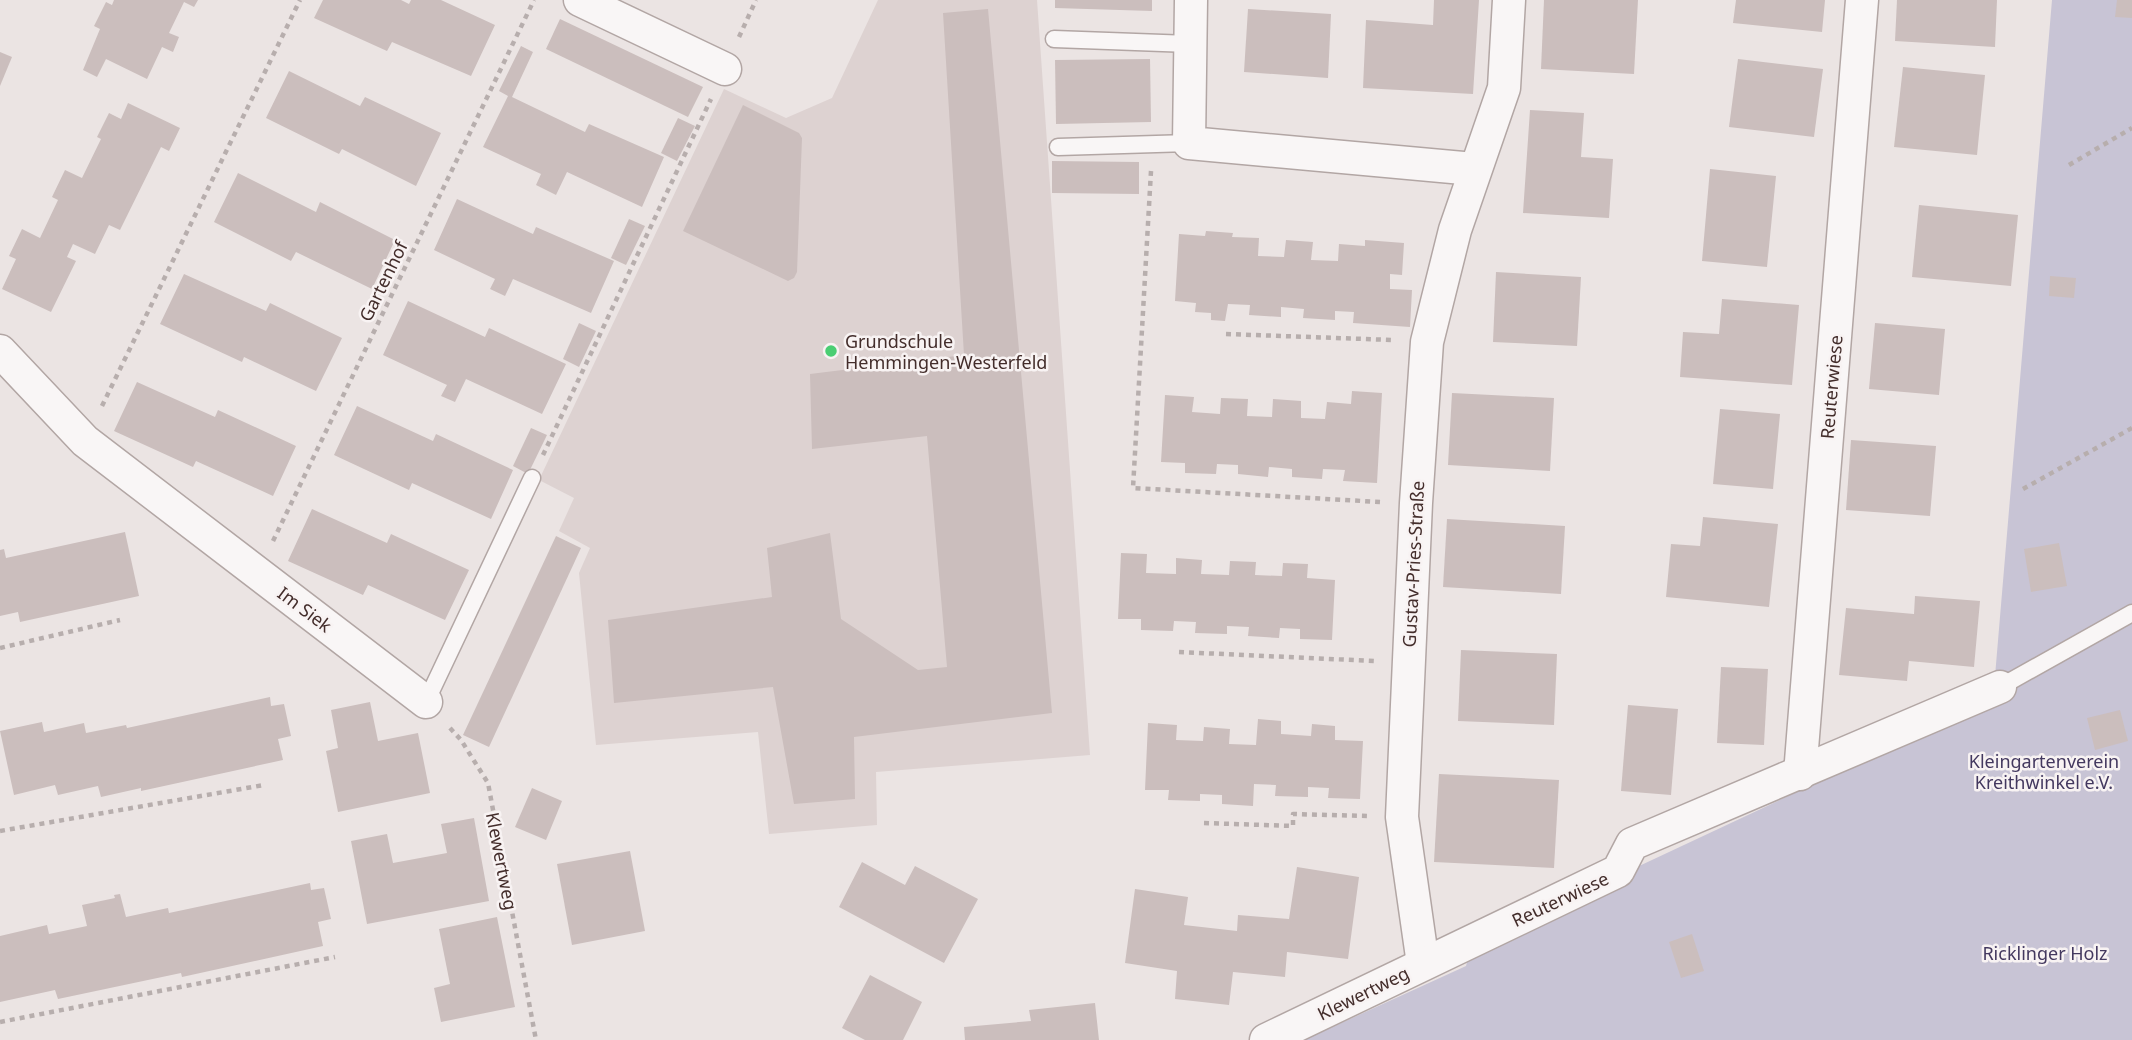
<svg xmlns="http://www.w3.org/2000/svg" width="2132" height="1040" font-family="'Noto Sans',sans-serif">
<style>
.built{fill:#ddd2d1}
.green{fill:#c8c4d5}
.building{fill:#cbbebd}
.lines{fill:none;stroke-linecap:round;stroke-linejoin:round}
.service-casing{stroke:#b2a6a4;stroke-width:19}
.minor-casing{stroke:#b2a6a4;stroke-width:35}
.path{stroke:#b7aead;stroke-width:4.5;stroke-dasharray:5 5;stroke-linecap:butt}
.service{stroke:#f9f6f6;stroke-width:16}
.minor{stroke:#f9f6f6;stroke-width:32}
.poi-dot{fill:#4ace73;stroke:#f8f3f3;stroke-width:2.5}
.labels{text-anchor:middle;dominant-baseline:central;stroke-width:5;stroke-linejoin:round;paint-order:stroke}
.street-label{font-size:18px;fill:#432d2b;stroke:#f8f3f3}
.poi-label{font-size:18px;fill:#432d2b;stroke:#f8f3f3;text-anchor:start}
.park-label{font-size:18px;fill:#43385f;stroke:#f8f3f3}
</style>
<rect width="100%" height="100%" fill="#ebe4e3"/>
<path class="built" d="M878,0H1037L1090,755L876,772L877,825L769,834L758,732L596,745L579,573L590,548L559,531L574,498L539,480L724,89L786,118L832,98Z"/>
<path class="green" d="M2052,0H2132V1040H1304L1466,966L1470,952L1633,880L1637,867L1993,700Z"/>
<g class="building">
<path d="M114,0H198L194,7L184,2L169,33L179,37L173,52L162,47L147,79L106,59L97,77L83,70L100,29L94,26L106,2L112,5Z"/>
<path d="M323,0H401L409,4L411,0H441L495,25L471,76L392,42L387,51L314,18Z"/>
<path d="M1055,0H1152V11L1055,8Z"/>
<path d="M1434,0H1479L1473,94L1363,88L1366,20L1433,25Z"/>
<path d="M1544,0H1638L1634,74L1541,69Z"/>
<path d="M1736,0H1825L1822,32L1733,23Z"/>
<path d="M1897,0H1997L1995,47L1895,41Z"/>
<path d="M2117,0H2132V18L2115,17Z"/>
<path d="M988,9L1052,713L854,737L855,799L794,804L773,687L614,703L608,620L772,597L767,548L830,533L841,619L918,670L947,667L927,436L812,449L810,374L964,355L943,13Z"/>
<path d="M1248,9L1331,14L1328,78L1244,72Z"/>
<path d="M560,19L703,87L688,117L546,49Z"/>
<path d="M521,46L533,52L512,97L585,132L589,124L664,157L642,207L567,172L556,195L536,185L541,174L483,147L508,96L499,91Z"/>
<path d="M0,52L12,57L0,86Z"/>
<path d="M1150,59L1151,122L1056,124L1055,60Z"/>
<path d="M1738,59L1823,69L1814,137L1729,127Z"/>
<path d="M1903,67L1985,75L1977,155L1894,147Z"/>
<path d="M289,71L360,106L365,97L441,133L416,186L342,149L339,154L266,118Z"/>
<path d="M128,103L180,128L169,151L161,147L120,230L109,225L95,254L73,244L67,257L76,261L51,312L2,289L16,259L9,256L22,229L40,238L58,200L52,197L65,170L82,178L101,139L97,137L109,113L121,119Z"/>
<path d="M743,105L799,133L802,138L797,272L794,278L788,281L683,231Z"/>
<path d="M1530,110L1584,113L1581,157L1613,159L1609,218L1523,213Z"/>
<path d="M678,118L695,126L677,161L661,153Z"/>
<path d="M1052,161L1139,162V194L1052,193Z"/>
<path d="M1710,169L1776,176L1767,267L1702,261Z"/>
<path d="M238,173L316,212L320,202L395,240L372,289L296,252L291,261L214,222Z"/>
<path d="M457,199L533,234L536,227L614,261L591,313L513,279L505,296L490,289L495,279L434,250Z"/>
<path d="M1919,205L2018,215L2011,286L1912,277Z"/>
<path d="M629,219L645,226L626,265L611,258Z"/>
<path d="M1206,231L1233,233L1232,237L1259,238L1258,256L1284,257L1286,240L1313,242L1311,260L1338,261L1339,244L1365,246V240L1404,243L1402,275L1390,274V289L1412,290L1410,327L1353,323L1354,312L1335,311V320L1303,318L1304,309L1281,307V317L1249,315L1250,305L1228,304L1225,321L1211,320V313L1195,312L1196,303L1175,301L1179,234L1205,236Z"/>
<path d="M1496,272L1581,277L1577,346L1493,342Z"/>
<path d="M184,274L266,311L270,303L342,338L316,391L244,357L242,362L160,324Z"/>
<path d="M2050,276L2076,278L2074,298L2049,296Z"/>
<path d="M1722,299L1799,305L1792,385L1680,377L1683,332L1719,334Z"/>
<path d="M408,301L485,337L489,328L566,364L542,414L466,379L455,402L441,396L447,385L383,355Z"/>
<path d="M579,323L596,331L579,367L563,359Z"/>
<path d="M1875,323L1945,329L1939,395L1869,389Z"/>
<path d="M137,382L215,417L218,410L296,446L273,496L196,461L193,467L114,431Z"/>
<path d="M1352,391L1382,393L1377,483L1343,481L1345,470L1323,469L1322,479L1292,477V469L1269,467L1268,477L1238,474V465L1217,464L1216,474L1185,473V463L1161,462L1165,395L1194,397L1192,412L1220,414L1221,398L1248,399L1247,416L1272,417L1273,399L1301,401V418L1325,419L1327,402L1351,404Z"/>
<path d="M1452,393L1554,398L1550,471L1448,465Z"/>
<path d="M357,406L433,441L436,434L513,470L491,519L412,483L409,490L334,455Z"/>
<path d="M1720,409L1780,414L1773,489L1713,484Z"/>
<path d="M531,428L547,435L528,474L513,466Z"/>
<path d="M1851,440L1936,446L1930,516L1846,510Z"/>
<path d="M312,509L387,543L391,534L469,570L445,620L368,585L363,595L288,561Z"/>
<path d="M1703,517L1778,524L1769,607L1666,597L1671,544L1700,546Z"/>
<path d="M1447,519L1565,526L1561,594L1443,587Z"/>
<path d="M125,532L139,596L20,622L18,612L0,616V550L4,549L6,558Z"/>
<path d="M556,536L581,548L489,747L463,735Z"/>
<path d="M2059,543L2067,586L2031,592L2024,549Z"/>
<path d="M1121,553L1147,554L1146,573L1176,574V558L1202,560L1201,574L1229,575L1230,561L1256,562L1255,575L1282,576L1283,563L1308,564L1307,578L1335,580L1332,640L1300,639V629L1280,628L1279,638L1248,636L1249,627L1227,626V634L1195,633L1196,622L1174,621L1173,631L1141,630V619H1118Z"/>
<path d="M1915,596L1980,601L1974,667L1909,661L1907,681L1839,675L1846,608L1914,614Z"/>
<path d="M1461,650L1557,654L1554,725L1458,721Z"/>
<path d="M1721,667L1768,669L1764,745L1717,743Z"/>
<path d="M270,697L271,706L284,704L291,736L278,739L283,760L141,791V788L101,797L98,786L58,795L55,785L14,795L0,731L42,722L44,732L84,723L86,733L126,725L127,728Z"/>
<path d="M370,702L378,741L418,733L430,793L338,812L326,751L338,748L331,710Z"/>
<path d="M1628,705L1678,709L1671,795L1621,791Z"/>
<path d="M2120,710L2128,741L2095,750L2087,718Z"/>
<path d="M1258,719L1281,721V734L1311,736L1312,724L1335,726V740L1363,741L1360,799L1328,798L1329,788L1308,787V797L1275,796L1276,785L1254,784L1253,806L1222,804V795L1200,794V801L1168,800L1169,790H1145L1148,723L1177,725L1176,740L1203,741L1204,727L1230,729L1229,744L1256,745Z"/>
<path d="M1439,774L1559,780L1554,868L1434,862Z"/>
<path d="M532,788L562,801L546,840L515,827Z"/>
<path d="M474,818L489,901L367,924L351,841L387,834L393,863L447,853L441,824Z"/>
<path d="M630,851L645,931L572,945L557,864Z"/>
<path d="M862,862L905,885L915,866L978,899L944,963L839,907Z"/>
<path d="M1297,867L1359,877L1348,959L1287,952L1285,977L1233,972L1229,1005L1175,999L1177,971L1125,963L1135,889L1188,897L1184,925L1237,931L1238,915L1289,919Z"/>
<path d="M310,883L311,890L324,888L331,919L318,922L323,946L182,977L181,973L58,999L55,990L0,1002V936L47,925L49,934L87,926L82,905L115,898L114,895L120,894L126,917L168,908L169,913Z"/>
<path d="M497,917L515,1007L441,1022L434,988L450,984L439,929Z"/>
<path d="M1692,934L1704,971L1681,978L1669,942Z"/>
<path d="M870,975L922,1002L903,1040H865L842,1028Z"/>
<path d="M1095,1003L1099,1040H965L964,1027L1031,1021L1029,1010Z"/>
</g>
<g class="lines">
<defs>
<g id="service">
<path d="M1054,39L1190,44"/>
<path d="M1058,147L1189,143"/>
<path d="M2000,687L2132,613"/>
<path d="M426,702L532,478"/>
</g>
<g id="minor">
<path d="M580,0L725,69"/>
<path d="M1191,0L1189,143L1474,169"/>
<path d="M0,351L85,441L426,702"/>
<path d="M1800,774L1862,0"/>
<path d="M1423,964L1402,817L1416,503L1427,342L1455,230L1504,88L1509,0"/>
<path d="M1266,1040L1618,871L1632,844L2000,687"/>
</g>
</defs>
<use href="#service" class="service-casing"/>
<use href="#minor" class="minor-casing"/>
<g class="path">
<path d="M739,37L756,0"/>
<path d="M2069,165L2132,128"/>
<path d="M1151,171L1133,488L1380,502"/>
<path d="M1226,334L1393,340"/>
<path d="M102,406L300,0"/>
<path d="M543,455L711,99"/>
<path d="M2023,489L2132,428"/>
<path d="M273,541L534,0"/>
<path d="M0,648L120,620"/>
<path d="M1179,652L1374,661"/>
<path d="M450,728L461,740L488,783L536,1040"/>
<path d="M1204,823L1293,826V814L1367,816"/>
<path d="M0,831L264,785"/>
<path d="M0,1022L335,957"/>
</g>
<use href="#service" class="service"/>
<use href="#minor" class="minor"/>
</g>
<circle class="poi-dot" cx="831" cy="351" r="7"/>
<g class="labels">
<g class="street-label">
<text transform="translate(383 281) rotate(-64)">Gartenhof</text>
<text transform="translate(1831 387) rotate(-85)">Reuterwiese</text>
<text transform="translate(1413 564) rotate(-87)">Gustav-Pries-Straße</text>
<text transform="translate(305 609) rotate(37)">Im Siek</text>
<text transform="translate(502 861) rotate(79)">Klewertweg</text>
<text transform="translate(1560 899) rotate(-25)">Reuterwiese</text>
<text transform="translate(1363 993) rotate(-26)">Klewertweg</text>
</g>
<g class="poi-label">
<text x="845" y="341">Grundschule<tspan x="845" dy="21">Hemmingen-Westerfeld</tspan></text>
</g>
<g class="park-label">
<text x="2044" y="761">Kleingartenverein<tspan x="2044" dy="21">Kreithwinkel e.V.</tspan></text>
<text x="2045" y="953">Ricklinger Holz</text>
</g>
</g>
</svg>
